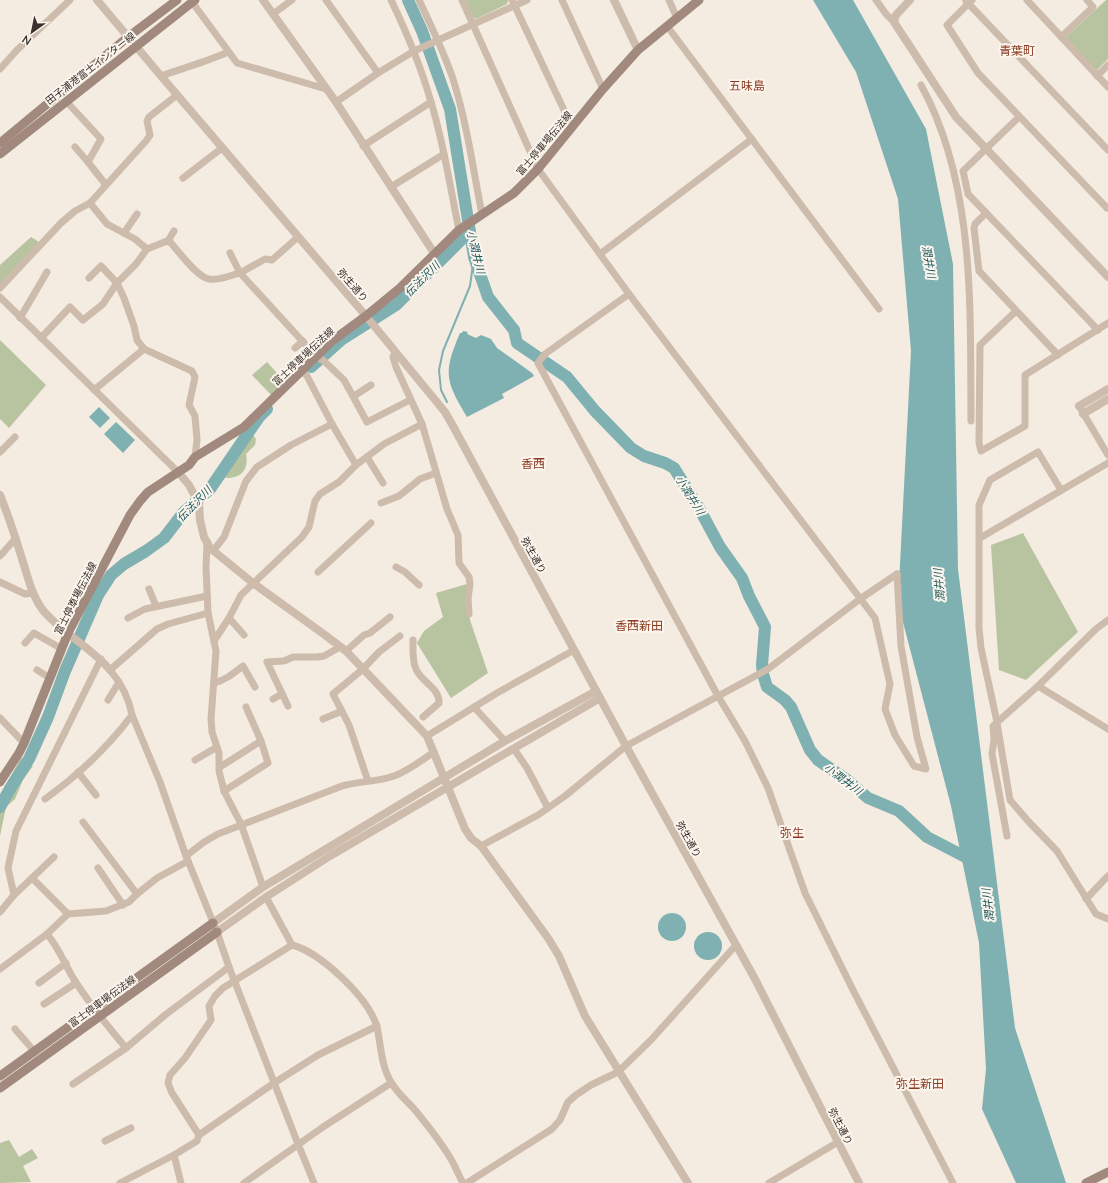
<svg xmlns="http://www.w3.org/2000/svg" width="1108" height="1183" viewBox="0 0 1108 1183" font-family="'Nunito Sans','Noto Sans JP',sans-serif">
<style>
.green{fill:#b8c4a0}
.water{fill:#7fb0b2}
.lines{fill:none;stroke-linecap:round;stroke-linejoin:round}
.stream{stroke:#7fb0b2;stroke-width:2}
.river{stroke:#7fb0b2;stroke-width:12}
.minor{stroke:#cdbbac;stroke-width:7}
.tertiary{stroke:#cdbbac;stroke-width:8}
.secondary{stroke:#a18a7d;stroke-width:9}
.labels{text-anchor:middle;stroke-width:4;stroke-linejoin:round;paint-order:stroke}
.street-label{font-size:10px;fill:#3b302b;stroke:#fbf5ee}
.water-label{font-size:11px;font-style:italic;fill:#1f5a5e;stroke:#fbf5ee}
.quarter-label{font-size:12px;fill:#8c3b22;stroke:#fbf5ee}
</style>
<rect width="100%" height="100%" fill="#f4ebe1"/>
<!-- green -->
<g class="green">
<path d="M464 0H508V1L507 4 476 19 472 17Z"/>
<path d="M1106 0H1108V59L1096 71 1065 38Z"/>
<path d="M31 237 39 242 0 284V265Z"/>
<path d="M0 340 46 385 9 428 0 419Z"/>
<path d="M267 362 286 383 272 396 252 375Z"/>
<path d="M250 431 256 439 255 445 246 454C249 470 241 478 226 478L222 469 235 443Z"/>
<path d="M1023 533 1078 632 1026 680 999 670 991 545Z"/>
<path d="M467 584 470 620 488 673 451 698 417 643 424 631 443 617 436 593Z"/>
<path d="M21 758 33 766 23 780 15 799 6 807 0 836V795Z"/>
<path d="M9 1140 19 1157 32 1149 38 1158 23 1166 31 1182 0 1183V1143Z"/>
</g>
<!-- water -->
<g class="water">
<path d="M813 0H853L926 129 953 264 958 569 1015 1028 1066 1183H1016L982 1109 986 1069 979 943 951 806 898 603 911 351 898 199 856 72Z"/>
<path d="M463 331 468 332 467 334 476 338 481 335 491 339 497 348 532 373 534 376 502 394 504 398 467 417C445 380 443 373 460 333H462Z"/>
<path d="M99 407 110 418 100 428 89 417Z"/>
<path d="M116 422 135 440 123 453 104 434Z"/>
<circle cx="672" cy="927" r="14"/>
<circle cx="708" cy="946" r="14"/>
</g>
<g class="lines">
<!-- stream -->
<path class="stream" d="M447 402 441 390 439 370 443 351 470 286 474 257"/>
<!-- river -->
<g class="river">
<path d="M408 0 422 31 450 109 474 257 488 297 514 330 517 343 567 377 595 411 631 448 644 456 665 463 674 468 699 508 720 547 742 578 749 596 765 627 762 665 763 674 767 687 785 700 791 707 810 750 818 760 847 780 868 798 899 811 927 837 975 862"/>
<path d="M311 367 341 340 396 305 470 231"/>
<path d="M0 807 11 787 29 759 48 717 65 671 98 595 111 575 124 564 146 551 164 538 184 512 210 489 259 417 267 409"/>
</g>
<!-- minor -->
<g class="minor">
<path d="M326 0 378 73"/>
<path d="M391 0C407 33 421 67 431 102 444 144 450 187 459 230"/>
<path d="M419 0C431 26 444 52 453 79 467 123 473 169 482 214"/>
<path d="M462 0 538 169 629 294 875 618 890 684 885 709 895 735 914 766 926 769 917 737 901 646 897 574"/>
<path d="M512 0 572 127"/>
<path d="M562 0 603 89"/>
<path d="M669 0 677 18"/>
<path d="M876 0 886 14 894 22"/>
<path d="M972 0 947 25 978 73 1107 208 1108 207"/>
<path d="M1027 0 1108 87"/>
<path d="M966 1 1108 150"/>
<path d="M192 2 237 63 326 89"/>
<path d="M273 14 292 0"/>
<path d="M667 26 879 309"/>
<path d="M1061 37 1093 7 1087 0"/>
<path d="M0 69 17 50 70 0"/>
<path d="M161 76C183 68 206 62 228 52"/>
<path d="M1097 76 1108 65"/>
<path d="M921 85C976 185 970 311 971 421"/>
<path d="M66 101 101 139 88 162 106 185"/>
<path d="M336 102 378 73 414 51 527 0"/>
<path d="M1019 117 963 171 968 194 1098 330"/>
<path d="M363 146 431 102"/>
<path d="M75 147 88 162"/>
<path d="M183 178 222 148"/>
<path d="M391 187 444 154"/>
<path d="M90 203 107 224 135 239 147 249 136 264 117 283 124 298 134 326 137 340 144 349 192 371 195 377 189 405 195 416 197 440 195 457"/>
<path d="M986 213 975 224 974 228 979 271 1058 355"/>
<path d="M124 233 137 214"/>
<path d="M168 241 174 231"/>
<path d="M147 249 167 241 171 243C179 252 197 277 209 279 219 281 231 275 240 273L316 356 324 361 344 380 367 422 410 400"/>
<path d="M230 253 240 273 265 259 272 260 298 237"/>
<path d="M600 254 752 139"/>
<path d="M0 288 61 223 75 211 90 203 146 141 150 135 147 121 149 117 177 95"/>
<path d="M629 294 545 354 538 363 718 696 745 741 768 788 805 893 854 992 953 1183"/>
<path d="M0 297 178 472"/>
<path d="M1016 311 980 345 979 443 981 451 1025 426V375L1108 323"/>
<path d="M20 318 47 272"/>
<path d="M41 338 70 307 83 320 103 304 117 283 101 266 89 278"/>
<path d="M295 348 303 341"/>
<path d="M395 353 393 357 396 367 422 424 447 509 458 535 459 563 469 577 470 584 468 598 469 614"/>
<path d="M302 371 307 376 332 424 356 465"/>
<path d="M94 390 144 349"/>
<path d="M354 396 371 385"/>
<path d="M1079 406 1108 455"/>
<path d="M0 452 15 437"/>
<path d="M367 457 383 483"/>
<path d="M381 503 399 496 420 479 436 473"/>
<path d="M980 538 1108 463"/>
<path d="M207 544 206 567 208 613 216 651 211 719 212 732 219 753V771L224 791 241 824 263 887"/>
<path d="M213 551 224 537 246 481 257 467 291 445 332 424"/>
<path d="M0 556 16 538"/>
<path d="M396 567 405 572 419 585"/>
<path d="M318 572 371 523"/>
<path d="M0 582 25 594 33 593"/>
<path d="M149 589 156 606"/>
<path d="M208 613 168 624 157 629 110 670C121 683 129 698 132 715L160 782 186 856 217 932 229 967 298 1144 314 1183"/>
<path d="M128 618 145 609 207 596"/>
<path d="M229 618 244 635"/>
<path d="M413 640C413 650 412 661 416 669 421 682 440 688 439 703L423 717"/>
<path d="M214 641 229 618 241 595 302 537 309 527 315 501 320 494 339 482 356 465 384 444 422 424"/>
<path d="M25 643 34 633 62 649"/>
<path d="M346 651 364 635 370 633 390 617"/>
<path d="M37 670 50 678"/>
<path d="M214 683C226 680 234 673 243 666L255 687"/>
<path d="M1038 686 1108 729"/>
<path d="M273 699 282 694"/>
<path d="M108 700 119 682"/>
<path d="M288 706 267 662 284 661 293 657H317L324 656 340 647"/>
<path d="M474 707 505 741"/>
<path d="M0 718 24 743"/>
<path d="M323 719 342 711"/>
<path d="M997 722 981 648 979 628V505L990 480 1038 452 1061 490"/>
<path d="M997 723 1010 800 1028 821 1057 851 1096 914 1108 919"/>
<path d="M427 736 497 693 574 650"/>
<path d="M514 749 527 768 548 808"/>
<path d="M195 760 217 747"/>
<path d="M220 767 261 741"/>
<path d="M78 772 96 795"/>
<path d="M368 781 349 725 333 694 363 669 379 652 400 636"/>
<path d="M224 791 268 763 261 741 246 707"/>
<path d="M45 799C77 776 108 747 132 715"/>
<path d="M83 822 137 894"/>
<path d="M1007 836 992 754 994 739 993 726 1038 686 1096 629 1108 620"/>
<path d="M481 846 538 815 565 796 626 746 768 669 860 599 897 574"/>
<path d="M186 856 204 842 218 834 342 786C359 781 377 782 394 776 408 771 422 760 434 752"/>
<path d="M98 868 123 905"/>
<path d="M32 878 54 857"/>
<path d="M14 895 8 868 16 831 101 659"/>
<path d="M266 897 292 945C320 952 369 998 377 1027 381 1045 381 1066 391 1082 397 1093 407 1101 415 1110 428 1126 442 1143 452 1161 456 1168 459 1176 463 1183"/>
<path d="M1086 899 1108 876"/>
<path d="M0 912 14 895 32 878 68 914"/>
<path d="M47 934C60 949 66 968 77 984 92 1007 109 1028 126 1048"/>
<path d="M0 969 47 934 68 914 106 911 129 902 137 894 157 878 188 861"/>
<path d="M39 983 66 963"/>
<path d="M44 1004 76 983"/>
<path d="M15 1029 34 1051"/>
<path d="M73 1084 126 1048 165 1015 229 967"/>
<path d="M199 1135 274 1083 318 1055 377 1026"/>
<path d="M105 1141 131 1128"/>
<path d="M174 1155 181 1183"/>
<path d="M120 1183 174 1155 197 1141 199 1135 172 1093 168 1083 170 1075 185 1058 211 1020 209 1006 215 996 223 988 292 945"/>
<path d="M244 1183 323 1127 391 1083"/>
<path d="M467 1183 552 1129 560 1120 568 1102 576 1095 591 1085 618 1072 651 1040 736 945"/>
<path d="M769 1183 838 1142"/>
</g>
<!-- tertiary -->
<g class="tertiary">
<path d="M97 0 161 76 366 316 445 412 453 426 626 746 755 979 859 1183"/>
<path d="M263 0 336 102 434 253"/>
<path d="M614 0 638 50"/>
<path d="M910 0 896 15 894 22 956 117 1108 277"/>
<path d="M1079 406 1108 389"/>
<path d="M1083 414 1108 399"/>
<path d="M178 472 189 485 199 504 200 520 204 537 210 548 253 583 325 635 346 651 427 736 465 829 471 838 481 846 548 938 559 956 585 1016 688 1183"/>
<path d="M0 495C9 517 16 539 23 562 28 578 32 595 42 609 60 632 91 647 110 670"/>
<path d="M213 923 263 887 505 741 596 691"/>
<path d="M217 932 266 897 330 856 600 698"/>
</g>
<!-- secondary -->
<g class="secondary">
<path d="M0 143 128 37 177 0"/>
<path d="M0 154 195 0"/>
<path d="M0 782 19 753 24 743 68 633 130 515 140 501 148 492 189 465 195 457 244 427 332 341 366 316 400 288 459 230 514 193 538 169 603 89 638 50 699 0"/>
<path d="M0 1076 213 923"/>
<path d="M0 1088 217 932"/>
<path d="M1086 1183 1108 1172"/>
</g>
</g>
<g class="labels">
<!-- street labels -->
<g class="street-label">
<text transform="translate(90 68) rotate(-38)" y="4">田子浦港富士インター線</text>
<text transform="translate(544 143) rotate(-50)" y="4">富士停車場伝法線</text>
<text transform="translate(353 285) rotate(49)" y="4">弥生通り</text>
<text transform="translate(303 356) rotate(-43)" y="4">富士停車場伝法線</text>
<text transform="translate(534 555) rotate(61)" y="4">弥生通り</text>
<text transform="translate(75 598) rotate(-63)" y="4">富士停車場伝法線</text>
<text transform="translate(689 839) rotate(61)" y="4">弥生通り</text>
<text transform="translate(102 1001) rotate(-36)" y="4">富士停車場伝法線</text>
<text transform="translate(841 1126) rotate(63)" y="4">弥生通り</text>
</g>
<!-- water labels -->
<g class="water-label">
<text transform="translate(476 252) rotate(76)" y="4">小潤井川</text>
<text transform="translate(929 262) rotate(80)" y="4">潤井川</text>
<text transform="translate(422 279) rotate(-45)" y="4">伝法沢川</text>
<text transform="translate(690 495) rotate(58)" y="4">小潤井川</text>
<text transform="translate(194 504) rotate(-46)" y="4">伝法沢川</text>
<text transform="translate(939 585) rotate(-95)" y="4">潤井川</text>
<text transform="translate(843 779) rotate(37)" y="4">小潤井川</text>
<text transform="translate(988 905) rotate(-97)" y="4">潤井川</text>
</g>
<!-- quarter labels -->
<g class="quarter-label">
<text x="1017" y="55">青葉町</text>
<text x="747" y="90">五味島</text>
<text x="533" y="468">香西</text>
<text x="639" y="630">香西新田</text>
<text x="792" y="837">弥生</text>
<text x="920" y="1088">弥生新田</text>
</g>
</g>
<!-- north arrow -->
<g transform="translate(32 32) rotate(213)" stroke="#fbf5ee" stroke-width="3" paint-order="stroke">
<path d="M0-3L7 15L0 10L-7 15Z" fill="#3b302b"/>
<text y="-6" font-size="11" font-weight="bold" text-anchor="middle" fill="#3b302b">N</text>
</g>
</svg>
